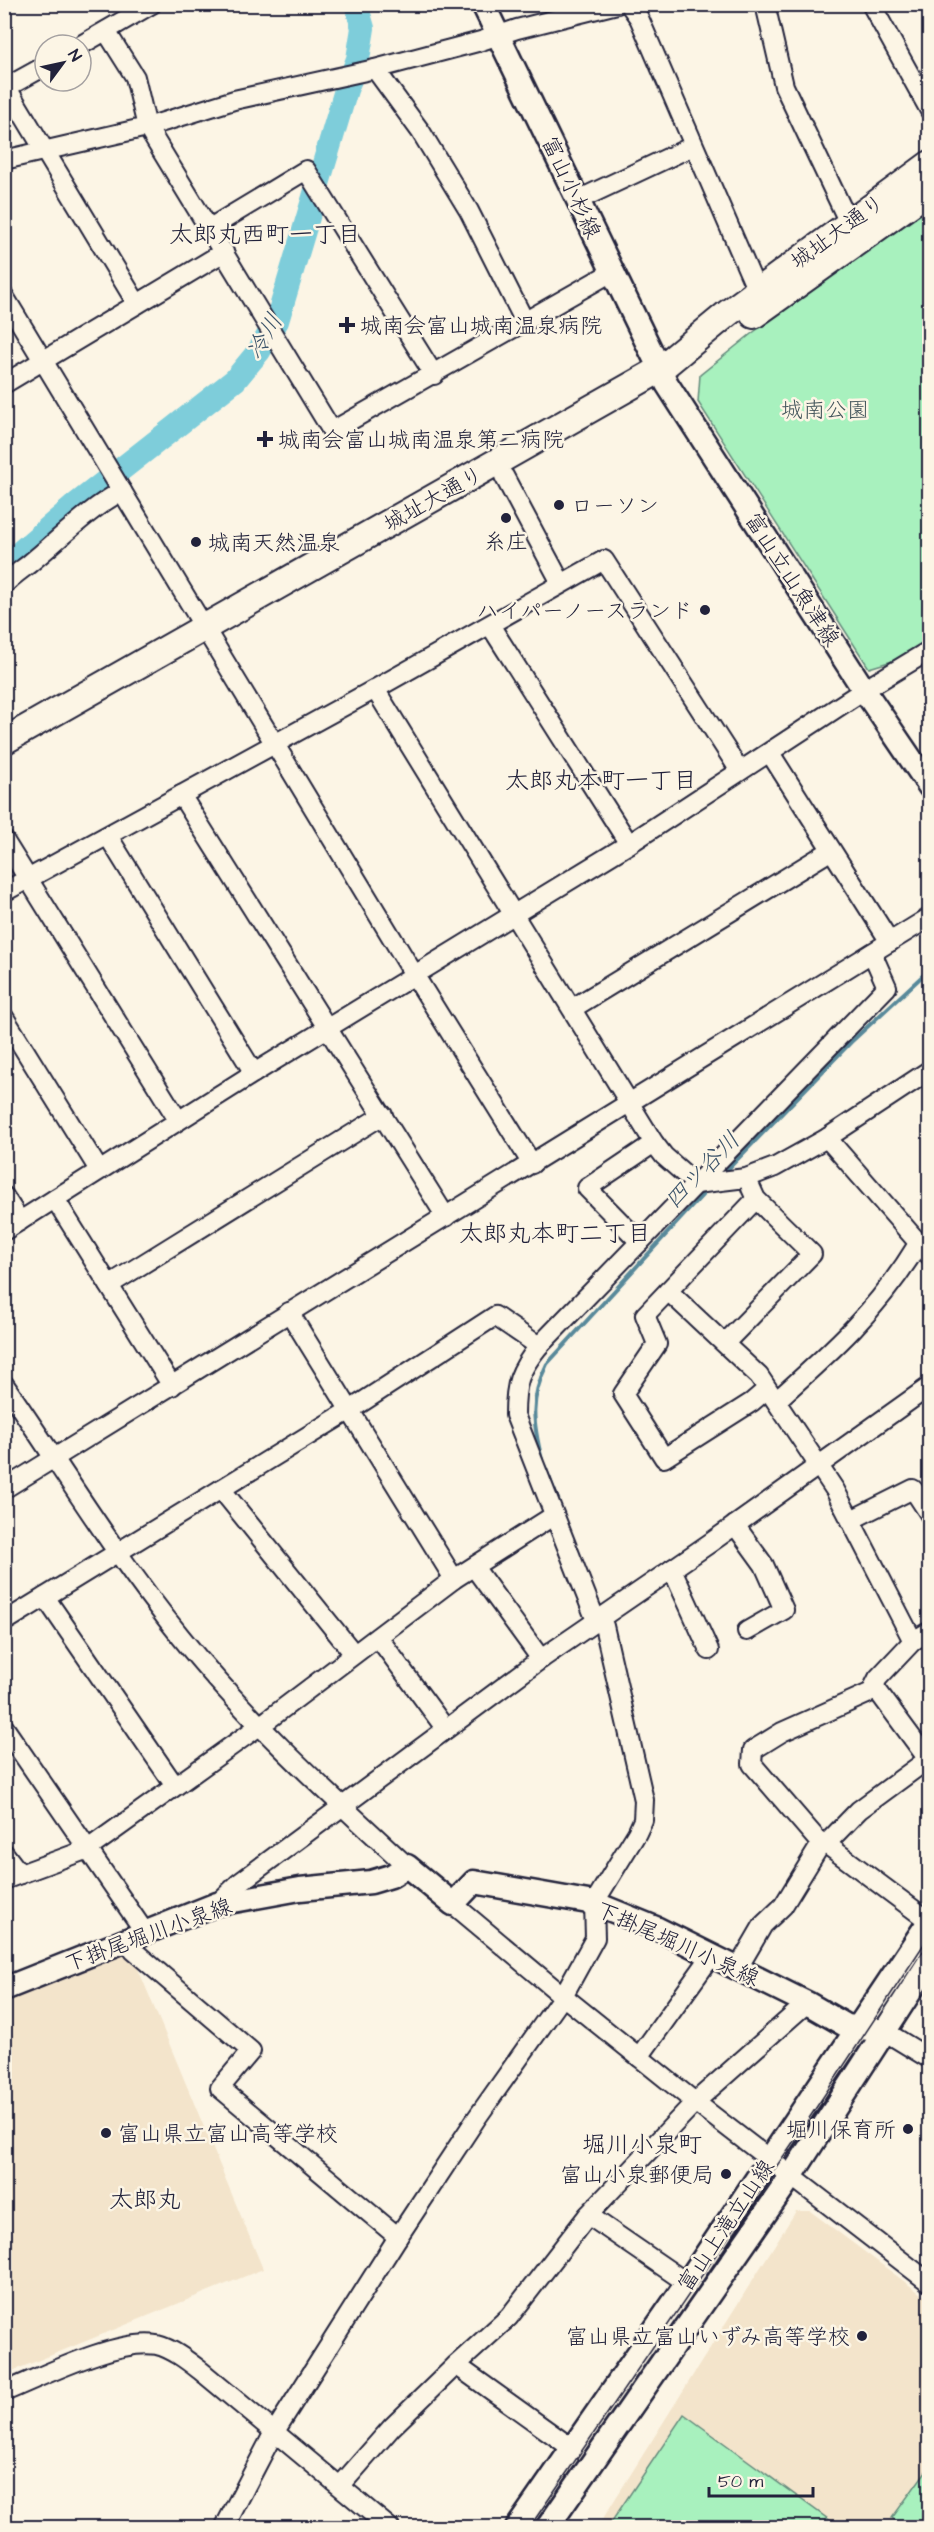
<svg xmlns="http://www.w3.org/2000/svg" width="934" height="2532" viewBox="0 0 934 2532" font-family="'Architects Daughter','Klee One',sans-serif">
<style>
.built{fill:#f3e4cb}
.green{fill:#a8f1be;stroke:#658a7c;stroke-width:1.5}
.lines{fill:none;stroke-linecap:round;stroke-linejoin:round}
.stream{stroke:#59899a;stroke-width:4}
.river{stroke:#7ecdda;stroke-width:24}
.minor-casing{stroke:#22223b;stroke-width:22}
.major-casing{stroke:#22223b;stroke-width:27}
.highway-casing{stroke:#22223b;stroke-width:30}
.minor{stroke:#fcf5e5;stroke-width:18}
.major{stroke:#fcf5e5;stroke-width:22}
.highway{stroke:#fcf5e5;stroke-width:26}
.tram{stroke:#22223b;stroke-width:1.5}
.poi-dot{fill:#22223b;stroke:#fcf5e5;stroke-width:2}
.labels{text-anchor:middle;stroke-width:5;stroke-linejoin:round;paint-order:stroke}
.street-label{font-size:22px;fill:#22223b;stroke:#fcf5e5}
.poi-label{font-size:22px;fill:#22223b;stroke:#fcf5e5;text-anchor:start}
.park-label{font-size:22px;fill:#44565c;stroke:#fcf5e5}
.neighbourhood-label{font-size:24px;fill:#22223b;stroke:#fcf5e5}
.water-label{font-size:24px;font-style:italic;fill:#3e556b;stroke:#fcf5e5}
</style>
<rect width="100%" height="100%" fill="#fcf5e5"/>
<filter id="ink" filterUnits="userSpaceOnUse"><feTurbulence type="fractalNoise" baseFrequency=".0167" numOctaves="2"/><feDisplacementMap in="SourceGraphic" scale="12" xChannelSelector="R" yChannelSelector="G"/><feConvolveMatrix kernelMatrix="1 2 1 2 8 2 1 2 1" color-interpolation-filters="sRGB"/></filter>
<g filter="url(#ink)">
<!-- built -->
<g class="built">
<path d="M129 1947 263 2269 5 2374V1997Z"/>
<path d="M796 2211H810L929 2300V2527L597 2528Z"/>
</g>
<!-- green -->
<g class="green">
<path d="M929 202V650L869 668 698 402 700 375 751 334Z"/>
<path d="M684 2414 839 2527H608Z"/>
<path d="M929 2467V2527H904L892 2518Z"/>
</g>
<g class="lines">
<!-- stream -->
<g class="stream">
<path d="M724 1173 851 1042 930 969"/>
<path d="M542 1460C533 1423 529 1400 547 1364L708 1189"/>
<path d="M545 1467 559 1502"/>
</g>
<!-- river -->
<path class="river" d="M4 566 73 507 235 380 259 351 277 321 346 90 358 59 363 28 356 4"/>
<defs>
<g id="minor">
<path d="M629 4 639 18 757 291"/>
<path d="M765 4 784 86 849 223"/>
<path d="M871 4 930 111"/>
<path d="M106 31 135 77 147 127 332 431 612 272"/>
<path d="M81 45 152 4"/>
<path d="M375 69 421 132 469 211 524 320"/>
<path d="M4 83 137 304"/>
<path d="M7 87 45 66"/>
<path d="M4 160 147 127 234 100 375 69 481 41 517 29 617 4"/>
<path d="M578 200 693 146"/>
<path d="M210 228 306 170 434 375"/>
<path d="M4 296 415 976 532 1164"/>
<path d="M4 384 224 252"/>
<path d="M504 476 561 583"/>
<path d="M4 585C12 576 20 571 29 564 60 539 87 510 122 491"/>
<path d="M490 625 629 844"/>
<path d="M375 689 654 1143 664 1156 696 1184 746 1178 775 1167 827 1138 930 1070"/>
<path d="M770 753 890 942"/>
<path d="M181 795 446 1217"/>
<path d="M108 836 254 1073"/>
<path d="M4 840 178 1120"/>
<path d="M4 892 375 689 604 560 740 771"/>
<path d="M573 1008 830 851"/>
<path d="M4 1017 99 1170"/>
<path d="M827 1138 930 1256"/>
<path d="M4 1196 20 1221"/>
<path d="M55 1199 172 1386"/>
<path d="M756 1199 645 1315 657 1344 623 1394 664 1458 752 1402 767 1389"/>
<path d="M4 1231 254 1073 629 844 864 690 930 650"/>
<path d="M640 1242 587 1188 654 1143"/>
<path d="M109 1285 383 1115"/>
<path d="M668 1291 759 1376 835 1490 913 1641"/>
<path d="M289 1312 454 1579"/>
<path d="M725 1343 812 1254 756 1199 751 1188"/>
<path d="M4 1384C62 1468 116 1557 181 1637 248 1721 328 1793 407 1866"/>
<path d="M776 1401C832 1351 879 1309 918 1244"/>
<path d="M4 1489 930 917"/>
<path d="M221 1489 354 1654"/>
<path d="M851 1520 913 1489 930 1515"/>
<path d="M735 1525 764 1565 784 1610 747 1631"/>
<path d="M474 1567 541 1659"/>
<path d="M672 1569 709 1650"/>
<path d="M45 1597 175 1786"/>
<path d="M4 1622 350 1410 495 1316 539 1346"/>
<path d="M930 1631 913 1641 878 1678 874 1686 930 1762"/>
<path d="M378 1637 445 1728"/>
<path d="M876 1690 782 1732 753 1750 752 1764 821 1844H826L929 1921"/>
<path d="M4 1727 144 1931"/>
<path d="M826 1844 859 1810 927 1760"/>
<path d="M4 1853 20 1874"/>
<path d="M4 1880 88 1849 269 1719 454 1579 553 1516"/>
<path d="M217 1904 239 1883 541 1659 710 1543 930 1386"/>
<path d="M453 1904 563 1996 695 2102 930 2283"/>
<path d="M126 1939 134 1951 251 2051 220 2088 398 2237"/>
<path d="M738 1968 763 1925 783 1906 821 1844"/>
<path d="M884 2031 930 2059"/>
<path d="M639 2057 712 1955"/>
<path d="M588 2215 687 2283"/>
<path d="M456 2365 573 2449"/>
<path d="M4 2392C43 2376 118 2338 157 2345 173 2349 188 2361 201 2371L390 2528"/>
<path d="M341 2485 392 2427 456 2365 509 2317 588 2215 695 2102 807 2003"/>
<path d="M224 2528 272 2436 398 2237 476 2119 563 1996 595 1938 594 1903 637 1833 643 1820 644 1800 604 1626 593 1613 515 1415C515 1383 519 1371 539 1346L887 987 872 953"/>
</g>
<g id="major">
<path d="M483 4 667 384 864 690 930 787"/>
<path d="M4 1989 217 1904 300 1889 371 1882 391 1876 407 1866 453 1904 474 1882 594 1903 658 1929 807 2003 847 2026 884 2031"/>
<path d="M517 2528 687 2283 930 1920"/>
<path d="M547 2528 792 2175 930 1961"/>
</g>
<g id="highway">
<path d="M754 315 930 190"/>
<path d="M4 741 659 370 728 313 930 164"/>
</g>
</defs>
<!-- minor casing -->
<use href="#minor" class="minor-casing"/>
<!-- major casing -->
<use href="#major" class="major-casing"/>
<!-- highway casing -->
<use href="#highway" class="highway-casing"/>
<!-- minor -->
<use href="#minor" class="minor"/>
<!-- major -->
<use href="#major" class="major"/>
<!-- highway -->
<use href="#highway" class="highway"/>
<!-- tram -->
<path class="tram" d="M529 2528 800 2132 930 1935"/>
</g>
</g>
<!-- markers -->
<g class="poi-dot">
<path d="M344 316h6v6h6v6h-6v6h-6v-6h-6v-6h6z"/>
<path d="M262 430h6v6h6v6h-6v6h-6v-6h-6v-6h6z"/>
<circle cx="559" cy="505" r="6"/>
<circle cx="506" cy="518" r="6"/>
<circle cx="196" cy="542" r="6"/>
<circle cx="705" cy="610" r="6"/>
<circle cx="908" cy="2129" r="6"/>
<circle cx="106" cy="2133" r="6"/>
<circle cx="726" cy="2174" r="6"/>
<circle cx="862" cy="2336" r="6"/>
</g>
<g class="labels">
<!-- street labels -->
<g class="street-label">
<text transform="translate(572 187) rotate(65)" y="8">富山小杉線</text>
<text transform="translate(837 231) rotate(-36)" y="8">城址大通り</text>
<text transform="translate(433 498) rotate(-29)" y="8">城址大通り</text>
<text transform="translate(793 579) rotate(57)" y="8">富山立山魚津線</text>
<text transform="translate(148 1934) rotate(-20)" y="8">下掛尾堀川小泉線</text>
<text transform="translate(678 1943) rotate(24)" y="8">下掛尾堀川小泉線</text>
<text transform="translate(725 2225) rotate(-56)" y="8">富山上滝立山線</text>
</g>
<!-- poi labels -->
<g class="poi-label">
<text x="360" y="333">城南会富山城南温泉病院</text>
<text x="278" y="447">城南会富山城南温泉第二病院</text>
<text x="571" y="513">ローソン</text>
<text x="506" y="549" text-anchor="middle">糸庄</text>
<text x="208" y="550">城南天然温泉</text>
<text x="693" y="618" text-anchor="end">ハイパーノースランド</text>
<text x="896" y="2137" text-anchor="end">堀川保育所</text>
<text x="118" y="2141">富山県立富山高等学校</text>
<text x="714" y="2182" text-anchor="end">富山小泉郵便局</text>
<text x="850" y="2344" text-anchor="end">富山県立富山いずみ高等学校</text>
</g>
<!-- park labels -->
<g class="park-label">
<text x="825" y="417">城南公園</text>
</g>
<!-- neighbourhood labels -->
<g class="neighbourhood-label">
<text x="265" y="242">太郎丸西町一丁目</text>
<text x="601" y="788">太郎丸本町一丁目</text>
<text x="555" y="1241">太郎丸本町二丁目</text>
<text x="642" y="2152">堀川小泉町</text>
<text x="145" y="2207">太郎丸</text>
</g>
<!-- water labels -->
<g class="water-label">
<text transform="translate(264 336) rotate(-59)" y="8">冷川</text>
<text transform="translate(702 1170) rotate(-46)" y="8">四ツ谷川</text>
</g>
</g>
<!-- margin -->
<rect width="934" height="2532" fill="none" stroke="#fcf5e5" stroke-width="24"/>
<rect x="12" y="12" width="910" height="2508" fill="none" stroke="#22223b" stroke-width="2" filter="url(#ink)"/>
<!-- north arrow -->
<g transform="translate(63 63) rotate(57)"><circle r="28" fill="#fcf5e5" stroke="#a5a1a1" stroke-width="1.5"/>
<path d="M0-4.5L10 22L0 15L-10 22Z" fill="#22223b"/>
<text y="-9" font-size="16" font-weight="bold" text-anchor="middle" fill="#22223b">N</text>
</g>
<!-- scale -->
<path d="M709 2487v9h104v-9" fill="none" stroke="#22223b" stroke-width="3"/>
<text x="718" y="2487" font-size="18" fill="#22223b" stroke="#fcf5e5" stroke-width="4.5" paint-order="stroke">50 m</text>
</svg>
